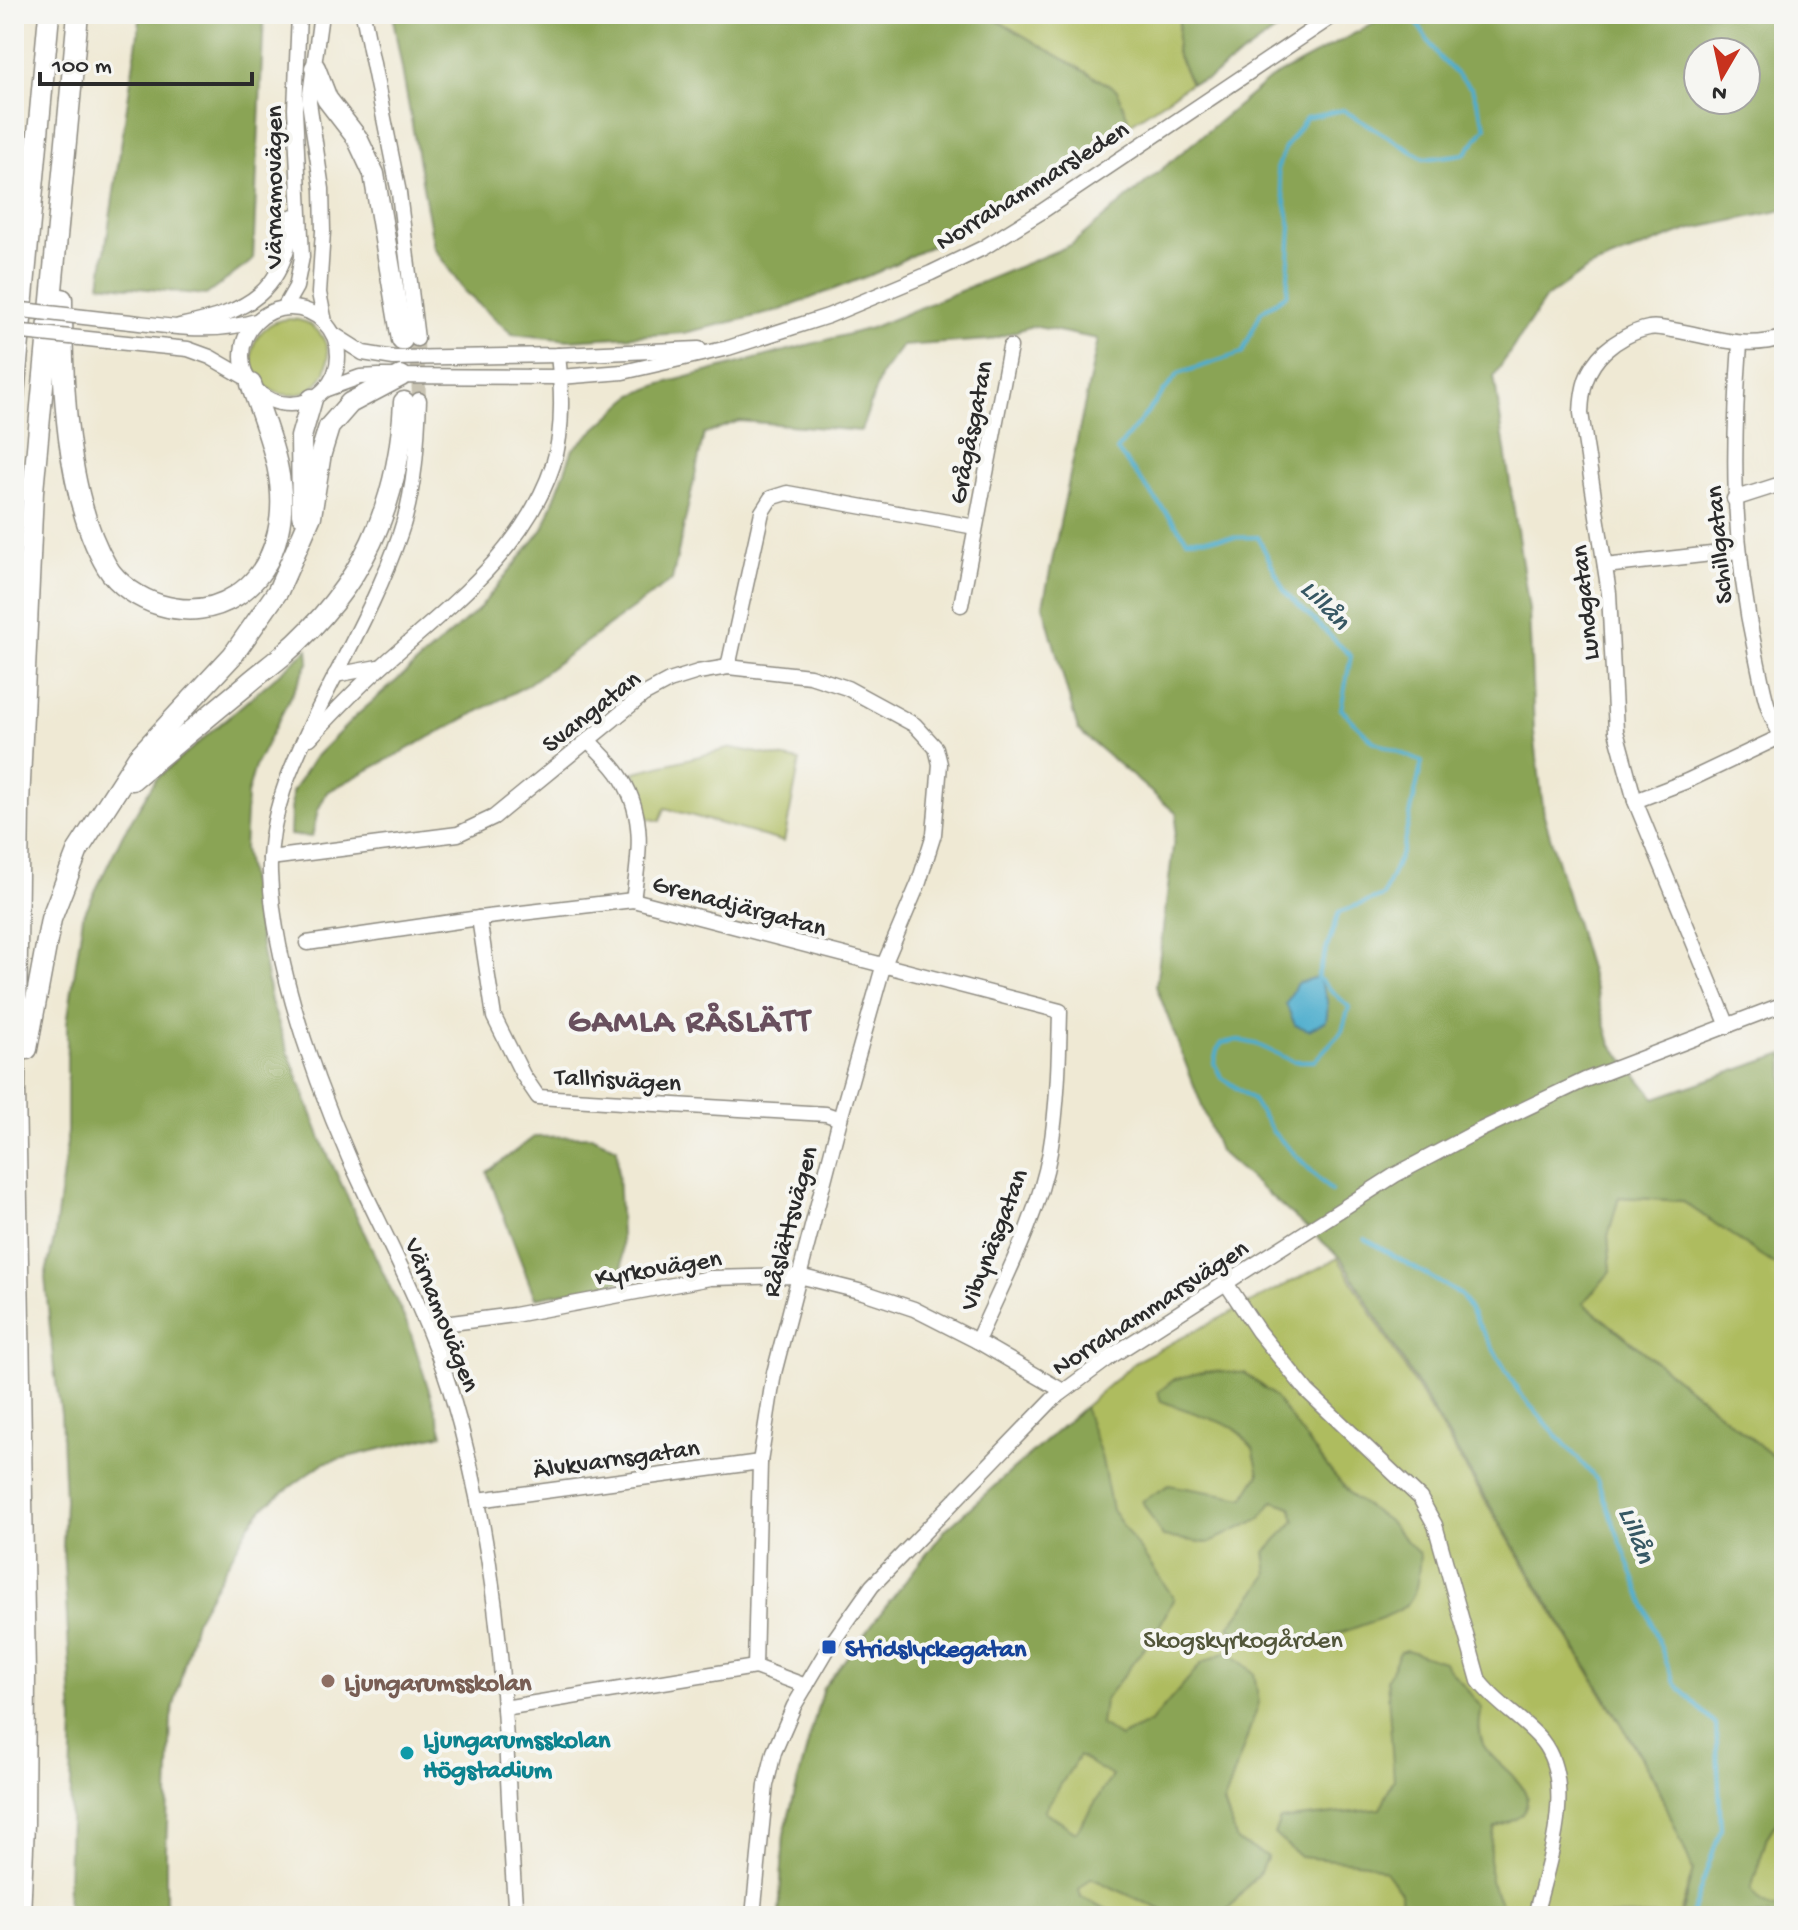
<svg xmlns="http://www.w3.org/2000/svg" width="1798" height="1930" viewBox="0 0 1798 1930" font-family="'Gochi Hand',sans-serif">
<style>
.green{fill:#aebc5e;stroke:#6c7444;stroke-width:2}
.forest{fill:#8aa455;stroke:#5a6840;stroke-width:2;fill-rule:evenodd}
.water{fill:#4eadcd;stroke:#3c6c7c;stroke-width:2}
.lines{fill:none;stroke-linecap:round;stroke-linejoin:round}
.stream{stroke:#4eadcd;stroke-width:4}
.minor-tunnel{stroke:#c8c3b2;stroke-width:14;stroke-dasharray:14 7;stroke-linecap:butt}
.minor-casing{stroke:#8d8a80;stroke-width:17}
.highway-casing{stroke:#8d8a80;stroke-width:23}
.minor{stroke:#fff;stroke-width:14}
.highway{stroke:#fff;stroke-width:20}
.minor-bridge-casing{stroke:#8d8a80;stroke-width:17;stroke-linecap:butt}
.minor-bridge{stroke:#fff;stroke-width:14}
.transit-dot{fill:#1a4fb4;stroke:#f6f6f2;stroke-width:3}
.education-dot{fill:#8d6e63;stroke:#f6f6f2;stroke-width:3}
.culture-dot{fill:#0f9aa8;stroke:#f6f6f2;stroke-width:3}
.labels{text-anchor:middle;stroke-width:8;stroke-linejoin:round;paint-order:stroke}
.street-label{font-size:26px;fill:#2b2b2b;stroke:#f6f6f2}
.park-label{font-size:26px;fill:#52563a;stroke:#f6f6f2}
.transit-label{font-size:26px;font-weight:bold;fill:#164399;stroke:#f6f6f2;text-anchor:start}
.education-label{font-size:26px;font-weight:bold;fill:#785e54;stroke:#f6f6f2;text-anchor:start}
.culture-label{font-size:26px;font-weight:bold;fill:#0d838f;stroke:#f6f6f2;text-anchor:start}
.water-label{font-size:28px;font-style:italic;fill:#375864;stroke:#f6f6f2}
.district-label{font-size:34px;font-weight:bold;letter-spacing:2px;fill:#69505e;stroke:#f6f6f2}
</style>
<rect width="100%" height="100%" fill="#f6f6f2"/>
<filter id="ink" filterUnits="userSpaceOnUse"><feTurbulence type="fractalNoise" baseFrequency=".0125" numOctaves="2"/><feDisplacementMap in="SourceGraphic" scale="16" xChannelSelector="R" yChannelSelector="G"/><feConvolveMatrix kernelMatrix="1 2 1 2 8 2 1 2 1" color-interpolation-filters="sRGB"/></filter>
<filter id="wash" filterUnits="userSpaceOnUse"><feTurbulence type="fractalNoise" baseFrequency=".006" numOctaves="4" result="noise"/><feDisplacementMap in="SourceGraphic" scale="32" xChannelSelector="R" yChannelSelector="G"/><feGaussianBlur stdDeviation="1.8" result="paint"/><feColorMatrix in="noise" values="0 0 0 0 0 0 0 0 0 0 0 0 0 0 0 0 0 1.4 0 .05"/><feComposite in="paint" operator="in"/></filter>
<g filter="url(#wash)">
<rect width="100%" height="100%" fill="#efe9d4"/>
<!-- green -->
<g class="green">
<path d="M986 14H1180L1176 52 1191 83 1130 124 1116 90Z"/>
<circle cx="290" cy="357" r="38"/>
<path d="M732 748 800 761 784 842 665 808 660 821 647 818 635 772Z"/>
<path d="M1619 1197 1682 1201 1784 1270V1465L1583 1303 1611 1271 1608 1236Z"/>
<path d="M1338 1258 1652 1776 1695 1864 1679 1916H779L784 1834 823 1688 946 1529 1136 1361Z"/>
<path d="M1784 1798V1907C1766 1910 1761 1903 1751 1889L1767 1837 1780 1816Z"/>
</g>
<!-- forest -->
<g class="forest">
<path d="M141 14H264L253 260 206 295 100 284Z"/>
<path d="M395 14H986L1117 90 1130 124 1119 138 970 227 878 272 778 311 684 333 569 340 512 334 465 292 434 248 394 24Z"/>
<path d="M1180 14H1299L1208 79 1191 83 1176 52Z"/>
<path d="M1391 14H1784V210L1688 230 1589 268 1546 298 1494 376 1529 610 1534 732 1544 815 1611 1044 1655 1098 1784 1054V1271L1682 1201 1619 1197 1608 1236 1611 1271 1583 1303 1784 1465V1798L1780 1816 1767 1837 1751 1889C1761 1903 1766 1910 1784 1907V1916H1681L1693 1870 1656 1781 1341 1258 1219 1151 1156 986 1177 814 1078 730 1043 605 1098 339 1032 326 989 340 902 346 881 374 861 431 739 421 704 434 672 580 524 687 327 792 318 810 312 837 290 835 292 792 314 758 357 715 478 610 543 529 573 449 633 395 661 384 871 328 1071 245 1271 78ZM1698 52H1746V100H1698Z"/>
<path d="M308 649 309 661 255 766 247 795 244 849 271 1001 288 1052 325 1149 409 1328 443 1434 323 1463 266 1505 250 1524 195 1621 171 1718 166 1850V1916H67L73 1721 63 1547 65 1500 61 1413 54 1369 45 1277 54 1239 67 1143V1023L83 916 123 834 156 779Z"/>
<path d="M591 1136 617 1148 623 1281 535 1298 487 1172 534 1137Z"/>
<path d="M1207 1371 1245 1373 1273 1395 1328 1468 1354 1498 1387 1520 1420 1555C1418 1573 1419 1593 1405 1606 1396 1614 1381 1618 1371 1622 1356 1627 1340 1634 1324 1637 1301 1642 1245 1645 1229 1627L1268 1575 1265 1552 1295 1521 1291 1507 1273 1501 1260 1519 1208 1543 1163 1537 1142 1501 1169 1485 1244 1498 1259 1474 1253 1448 1234 1427 1161 1401 1158 1392 1175 1379Z"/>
<path d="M1084 1407 1101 1455 1112 1510 1174 1598 1157 1631 1104 1701 1101 1725 1120 1737 1151 1722 1202 1663 1228 1651 1254 1673 1259 1703 1224 1803 1237 1841 1267 1856 1260 1872 1222 1916H1187L1164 1911 1091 1878 1079 1889 1081 1897 1121 1916H779L784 1834 823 1688 946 1529ZM1079 1756 1112 1776 1076 1832 1044 1811Z"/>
<path d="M1407 1650 1444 1662 1482 1708C1479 1722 1478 1731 1483 1744 1492 1765 1543 1787 1522 1814 1517 1821 1503 1824 1495 1828L1490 1850V1881L1504 1911 1502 1916H1402L1401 1892 1385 1871 1367 1863 1300 1857 1274 1834 1280 1820 1380 1809 1394 1779 1387 1679 1400 1652Z"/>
</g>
<!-- water -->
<path class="water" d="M1317 977C1326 993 1330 1002 1326 1021L1309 1030 1295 1025 1286 1004 1297 983Z"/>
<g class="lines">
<!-- stream -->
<g class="stream">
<path d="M1331 1191 1273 1132 1252 1099 1221 1077 1214 1063 1217 1050 1222 1043 1238 1040 1256 1044 1293 1061H1314L1342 1031 1349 1007 1317 977 1339 912 1383 896 1402 851 1422 762 1373 741 1341 709 1351 656 1285 592 1258 537 1187 539 1117 450 1178 374 1242 353 1261 312 1287 294 1291 226 1277 169 1285 148 1306 118 1343 110 1425 159 1465 154 1486 127 1472 89 1438 56 1411 14"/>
<path d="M1365 1239 1461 1295 1520 1394 1597 1480 1674 1682 1716 1725 1721 1829 1691 1916"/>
</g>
</g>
</g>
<g filter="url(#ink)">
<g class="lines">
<!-- minor-tunnel -->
<path class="minor-tunnel" d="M417 339 419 400"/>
<defs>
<g id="minor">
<path d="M321 14 309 102 322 189 323 231 319 293 325 322"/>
<path d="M363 14 399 193 417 339"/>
<circle cx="290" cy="356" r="48"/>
<path d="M284 308 296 287 302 257 295 109 299 14"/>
<path d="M110 320C159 324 209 336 256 321"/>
<path d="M179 326C249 312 286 292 293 216"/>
<path d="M333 334 363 353 394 358 558 355 699 349"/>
<path d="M107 341 188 349 210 357 248 379"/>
<path d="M1740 344C1732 453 1732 547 1756 655 1762 682 1766 714 1782 736"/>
<path d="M324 390 360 377 379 376 560 377 623 372 728 348 828 316 931 273 983 248 1041 212 1336 14"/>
<path d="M419 400C417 445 415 491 400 534 379 596 345 655 316 714 292 764 268 816 270 873 274 974 324 1108 368 1199 398 1261 429 1322 450 1389 481 1493 498 1601 504 1709 509 1778 510 1847 516 1916"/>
<path d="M1734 499 1784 483"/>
<path d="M1605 566 1738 551"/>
<path d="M961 605 1010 347"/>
<path d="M728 667 762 512 771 498 787 493 975 527"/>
<path d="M335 675 378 667"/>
<path d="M310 738C334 712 358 687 384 664 449 606 524 552 553 465 564 431 562 390 558 355"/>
<path d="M589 741C600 753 614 765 622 779 646 818 639 858 633 900"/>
<path d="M1635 801 1687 781 1784 735"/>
<path d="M270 858 458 834 494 817 643 695 669 681 698 672 728 667 810 676 847 688 915 725 936 748 940 764 934 834 919 882 883 967 840 1119 774 1373 760 1462 755 1667 806 1686"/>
<path d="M479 918 494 1017 523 1075 538 1097 826 1114 840 1119"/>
<path d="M307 943 479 918 633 900 1060 1011C1059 1058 1058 1105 1050 1152 1038 1218 1004 1280 977 1341"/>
<path d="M1728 1026 1635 801 1616 731 1609 593 1581 413C1582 388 1586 369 1605 351 1616 341 1633 331 1649 328 1656 326 1666 329 1673 330 1711 336 1746 351 1784 337"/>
<path d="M1226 1283 1258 1331 1307 1391 1420 1498 1435 1525 1479 1681C1497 1705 1524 1719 1542 1741 1577 1786 1547 1866 1535 1916"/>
<path d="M428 1326 514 1315 710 1278 799 1276 863 1292 914 1309 977 1341 1063 1391"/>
<path d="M478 1500 760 1462"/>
<path d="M504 1708 755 1667"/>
<path d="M753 1916 766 1785 774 1752 794 1706 829 1647 872 1586 1052 1400 1113 1355 1395 1175 1478 1131 1585 1080 1784 1004"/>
</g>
<g id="highway">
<path d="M315 68 327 99 357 138 374 174 402 340"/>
<path d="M62 299C62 378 65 497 107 567 118 585 140 599 160 605 217 622 266 588 278 532 290 481 267 431 251 384"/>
<path d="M14 395 49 14"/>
<path d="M302 515 301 437 312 399"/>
<path d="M132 780C169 749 206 718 244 687 256 676 269 667 282 656 362 587 399 507 404 402"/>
<path d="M27 1049 51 919 78 850 138 757 233 655 278 591 311 516 321 453 329 427 350 403 401 376"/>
<path d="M20 1916 24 1824 25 1674 15 1089 19 804 33 491 78 14"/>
</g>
</defs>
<!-- minor casing -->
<use href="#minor" class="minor-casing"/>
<!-- highway casing -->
<use href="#highway" class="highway-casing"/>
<!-- minor -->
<use href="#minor" class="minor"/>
<!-- highway -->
<use href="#highway" class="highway"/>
<defs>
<g id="minor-bridge">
<path d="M14 309 110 320"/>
<path d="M14 331 107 341"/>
</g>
</defs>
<!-- minor-bridge casing -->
<use href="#minor-bridge" class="minor-bridge-casing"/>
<!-- minor-bridge -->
<use href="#minor-bridge" class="minor-bridge"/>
</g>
</g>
<!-- markers -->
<rect class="transit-dot" x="821" y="1639" width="16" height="16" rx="4"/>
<circle class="education-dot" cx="328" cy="1681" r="8"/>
<circle class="culture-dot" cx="407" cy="1753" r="8"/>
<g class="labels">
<!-- street labels -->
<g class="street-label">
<text transform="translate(1031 184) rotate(-32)" y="9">Norrahammarsleden</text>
<text transform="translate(272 187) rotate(-90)" y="9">Värnamovägen</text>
<text transform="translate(969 432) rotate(-79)" y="9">Grågåsgatan</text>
<text transform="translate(1717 545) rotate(-95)" y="9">Schillgatan</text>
<text transform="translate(1583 603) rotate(-96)" y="9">Lundgatan</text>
<text transform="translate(590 710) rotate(-38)" y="9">Svangatan</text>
<text transform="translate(740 904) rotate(15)" y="9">Grenadjärgatan</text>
<text transform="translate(618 1078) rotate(3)" y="9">Tallrisvägen</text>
<text transform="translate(788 1221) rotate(-75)" y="9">Råslättsvägen</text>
<text transform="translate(992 1239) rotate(-69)" y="9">Vibynäsgatan</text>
<text transform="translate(658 1266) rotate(-9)" y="9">Kyrkovägen</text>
<text transform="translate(1149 1306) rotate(-33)" y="9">Norrahammarsvägen</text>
<text transform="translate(444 1314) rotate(68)" y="9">Värnamovägen</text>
<text transform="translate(616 1457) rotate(-8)" y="9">Älvkvarnsgatan</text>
</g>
<!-- park labels -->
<g class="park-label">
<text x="1243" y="1647">Skogskyrkogården</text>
</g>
<!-- transit labels -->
<g class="transit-label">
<text x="845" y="1656">Stridslyckegatan</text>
</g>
<!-- education labels -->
<g class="education-label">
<text x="344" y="1690">Ljungarumsskolan</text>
</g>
<!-- culture labels -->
<g class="culture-label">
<text x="423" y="1747">Ljungarumsskolan<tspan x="423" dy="30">Högstadium</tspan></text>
</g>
<!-- water labels -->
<g class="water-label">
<text transform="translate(1327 603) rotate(46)" y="10">Lillån</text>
<text transform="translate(1639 1534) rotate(69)" y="10">Lillån</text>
</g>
<!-- district labels -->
<g class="district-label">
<text x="690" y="1030">GAMLA RÅSLÄTT</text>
</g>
</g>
<!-- margin -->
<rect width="1798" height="1930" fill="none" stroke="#f6f6f2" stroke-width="48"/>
<!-- north arrow -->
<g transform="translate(1722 76) rotate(189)"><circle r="38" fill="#f6f6f2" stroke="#a5a5a2" stroke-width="2"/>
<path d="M0-6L14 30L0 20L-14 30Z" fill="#c8321e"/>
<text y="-12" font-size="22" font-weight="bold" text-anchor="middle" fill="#2b2b2b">N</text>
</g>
<!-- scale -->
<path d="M40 72v12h212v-12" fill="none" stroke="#2b2b2b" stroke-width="4"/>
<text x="52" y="72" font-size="24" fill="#2b2b2b" stroke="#f6f6f2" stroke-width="6" paint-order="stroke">100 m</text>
</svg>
